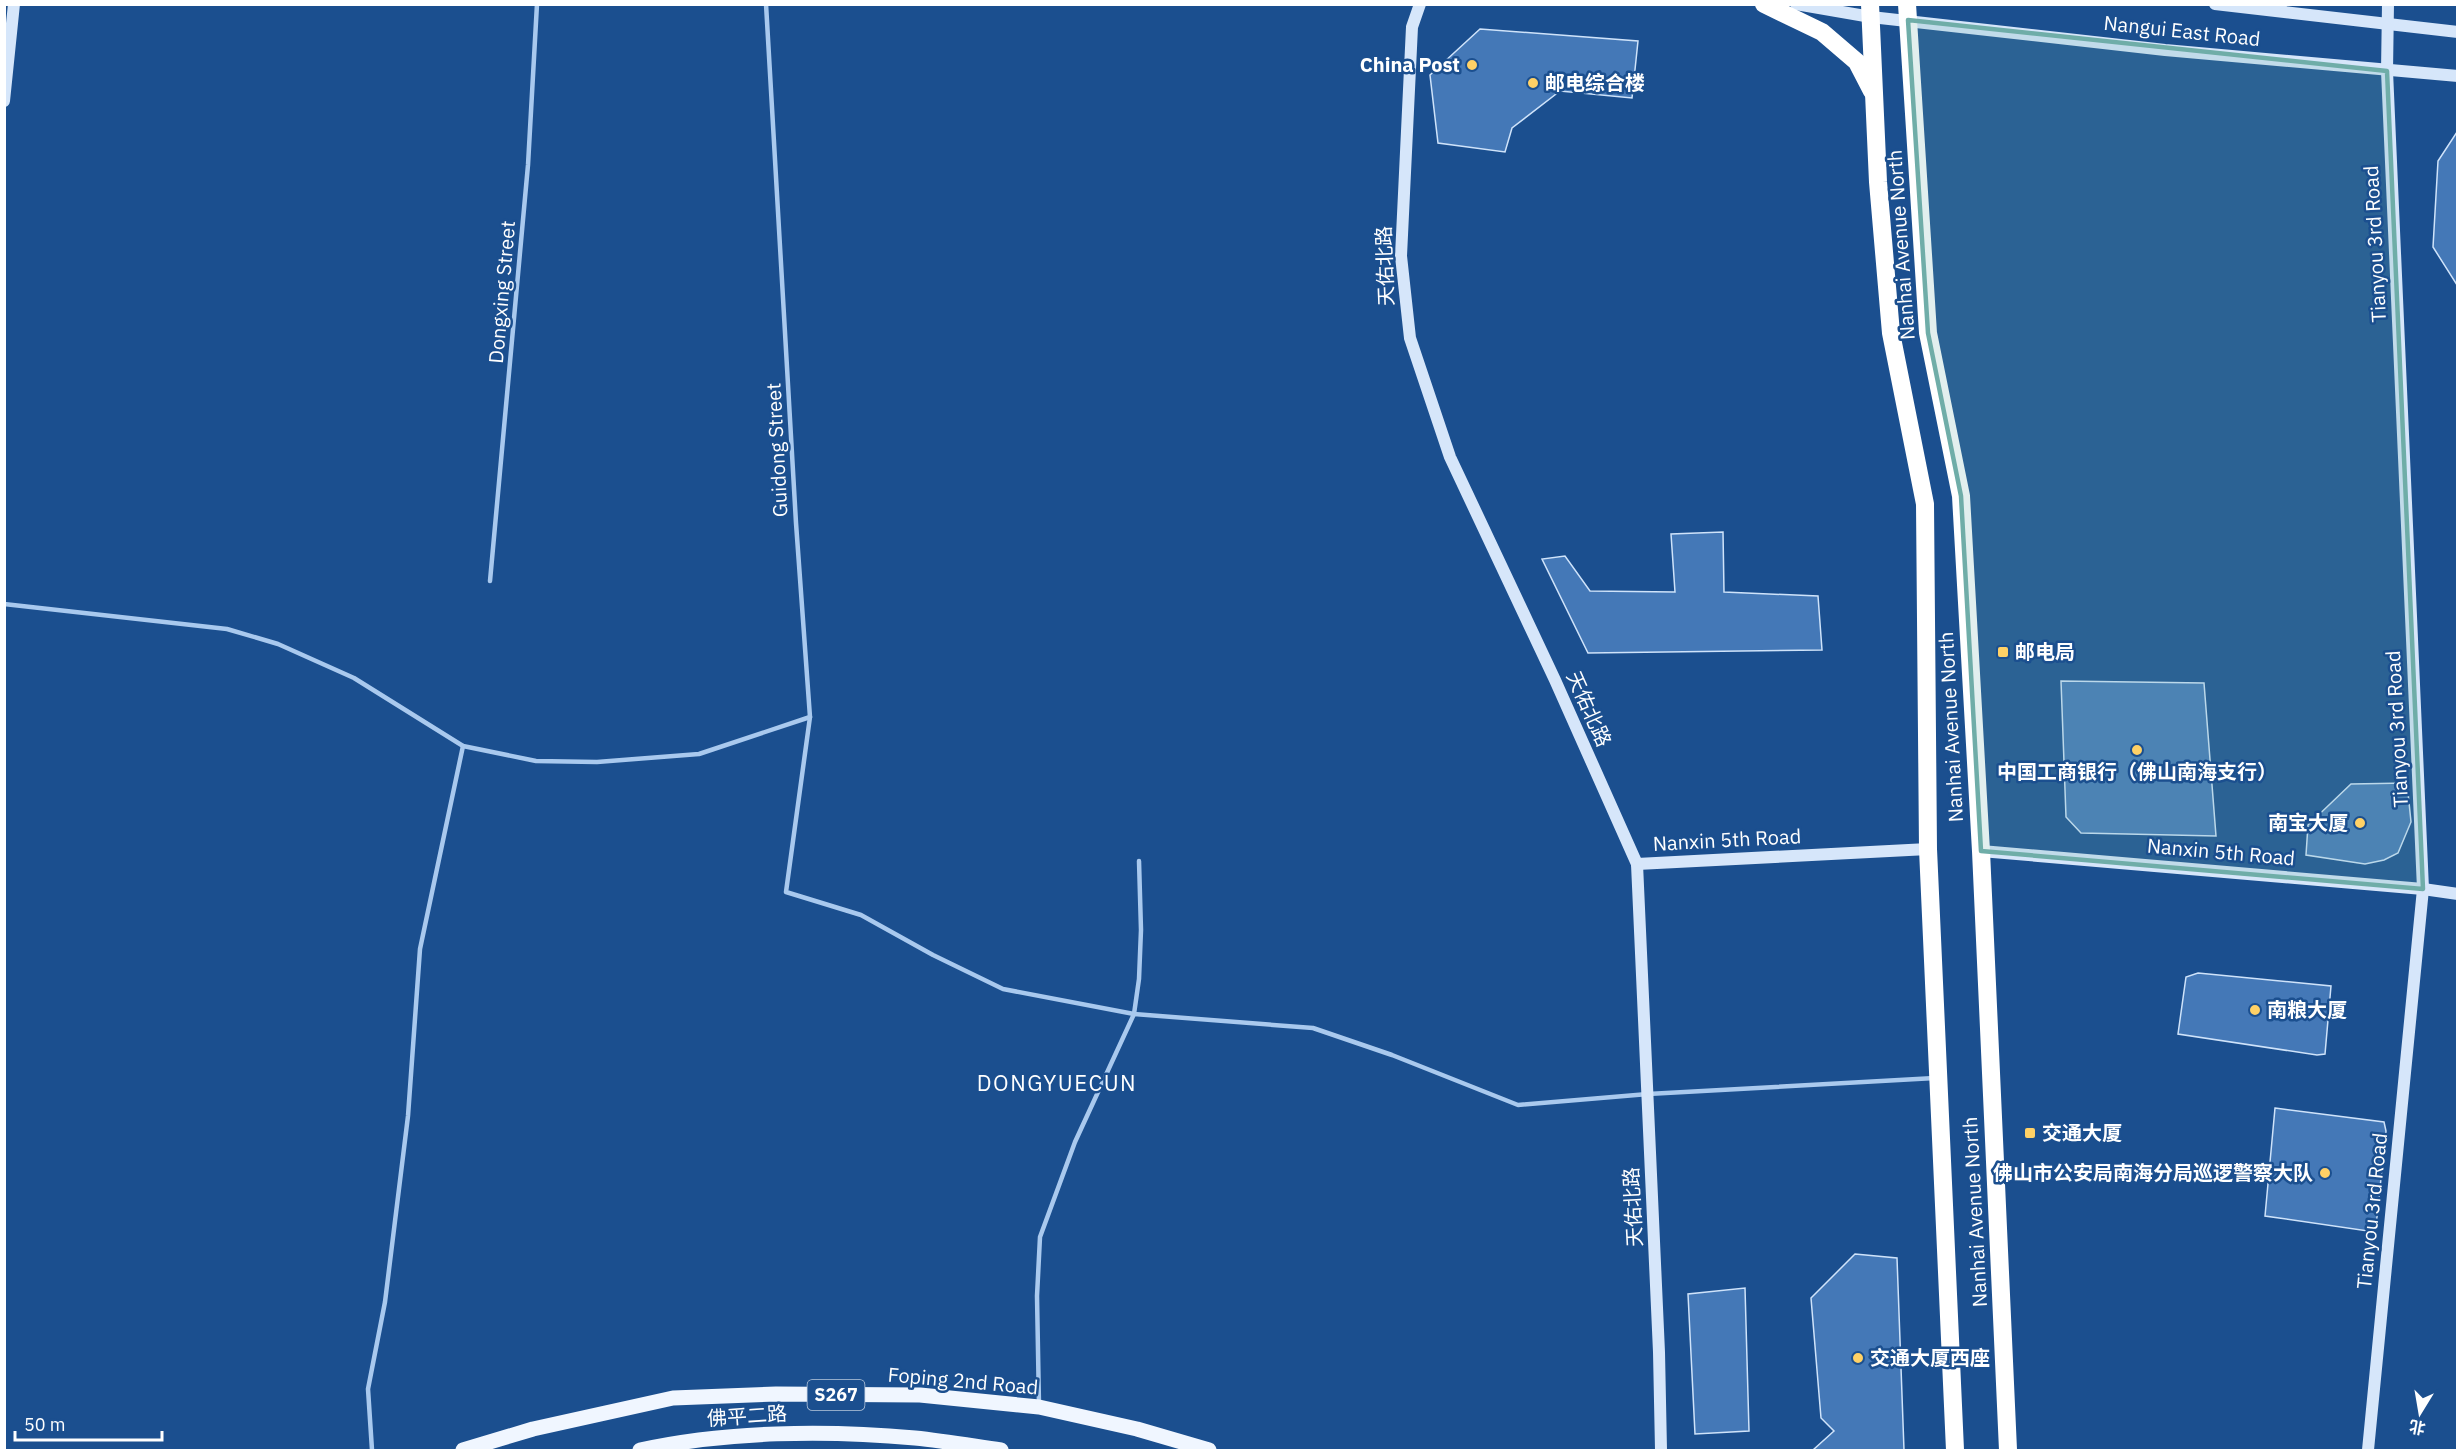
<svg xmlns="http://www.w3.org/2000/svg" width="2462" height="1455" viewBox="0 0 2462 1455" font-family="'IBM Plex Sans','Noto Sans SC',sans-serif">
<style>
.building{fill:#4478b7;stroke:#cfe3fa;stroke-width:1.5}
.lines{fill:none;stroke-linecap:round;stroke-linejoin:round}
.lane{stroke:#a9c9ee;stroke-width:4.5}
.secondary{stroke:#d6e6fa;stroke-width:12}
.primary{stroke:#f0f6ff;stroke-width:15}
.highway{stroke:#fff;stroke-width:18}
.marked{fill:#6fada8;fill-opacity:0.2;stroke:#6fada8;stroke-width:4.5;stroke-linejoin:round}
.poi-dot{fill:#ffd166;stroke:#1b4f8f;stroke-width:2}
.labels{text-anchor:middle;stroke-width:5;stroke-linejoin:round;paint-order:stroke}
.shield{fill:#1b4f8f;stroke:#bbcadd;stroke-width:1.5}
.shield-label{font-size:18px;font-weight:bold;fill:#fff}
.street-label{font-size:20px;fill:#fff;stroke:#1b4f8f}
.poi-label{font-size:20px;font-weight:bold;fill:#fff;stroke:#1b4f8f;text-anchor:start}
.quarter-label{font-size:22px;letter-spacing:1.5px;fill:#fff;stroke:#1b4f8f}
</style>
<rect width="100%" height="100%" fill="#1b4f8f"/>
<!-- building -->
<g class="building">
<path d="M1480 29 1638 41 1632 98 1560 91 1512 128 1505 152 1438 143 1430 75Z"/>
<path d="M2457 132V285L2433 247 2438 161Z"/>
<path d="M1723 532 1724 592 1818 596 1822 650 1588 653 1542 559 1565 556 1590 591 1675 592 1671 534Z"/>
<path d="M2061 681 2204 683 2216 836 2081 833 2066 817Z"/>
<path d="M2407 783 2411 822 2398 853 2384 860 2365 864 2306 855 2308 825 2351 784Z"/>
<path d="M2198 973 2331 986 2325 1054 2317 1055 2178 1034 2186 977Z"/>
<path d="M2275 1108 2384 1122 2386 1131 2376 1226 2368 1231 2265 1216Z"/>
<path d="M1855 1254 1897 1258 1904 1450H1813L1834 1431 1821 1418 1811 1298Z"/>
<path d="M1745 1288 1749 1431 1695 1434 1688 1294Z"/>
</g>
<g class="lines">
<!-- lane -->
<g class="lane">
<path d="M766 4 796 523 810 717 786 892 861 915 933 955 1003 989 1134 1014 1313 1028 1392 1055 1518 1105 1648 1094 1935 1078"/>
<path d="M490 581 528 165 537 4"/>
<path d="M4 604 227 629 278 644 354 678 463 746 536 761 597 762 699 754 810 717"/>
<path d="M1039 1405 1037 1296 1040 1237 1075 1142 1134 1014 1139 979 1141 930 1139 861"/>
<path d="M372 1450 368 1389 385 1302 408 1116 420 949 463 746"/>
</g>
<!-- secondary -->
<g class="secondary">
<path d="M1420 4 1412 27 1401 256 1410 338 1450 457 1555 680 1637 864 1659 1352 1661 1450"/>
<path d="M1796 4 1871 17 2165 50 2458 76"/>
<path d="M2215 4 2458 32"/>
<path d="M4 101 14 4"/>
<path d="M1981 851 2423 889 2458 894"/>
<path d="M1637 864 1928 849"/>
<path d="M2368 1450 2423 889 2387 71 2388 4"/>
</g>
<!-- primary -->
<g class="primary">
<path d="M463 1450 533 1429 673 1398 776 1394 920 1395 1039 1407 1137 1429 1209 1450"/>
<path d="M640 1450C726 1431 827 1430 915 1438 944 1441 973 1446 1001 1450"/>
</g>
<!-- highway -->
<g class="highway">
<path d="M1764 4 1822 32 1857 62 1872 91"/>
<path d="M1870 4 1878 182 1891 333 1925 504 1928 849 1955 1450"/>
<path d="M1907 4 1928 333 1961 496 1981 851 2008 1450"/>
</g>
</g>
<!-- marked area -->
<path class="marked" d="M1908 20 2387 71 2423 889 1981 851 1961 496 1928 333Z"/>
<!-- markers -->
<g class="poi-dot">
<circle cx="1472" cy="65" r="6"/>
<circle cx="1533" cy="83" r="6"/>
<rect x="1997" y="646" width="12" height="12" rx="3"/>
<circle cx="2137" cy="750" r="6"/>
<circle cx="2360" cy="823" r="6"/>
<circle cx="2255" cy="1010" r="6"/>
<rect x="2024" y="1127" width="12" height="12" rx="3"/>
<circle cx="2325" cy="1173" r="6"/>
<circle cx="1858" cy="1358" r="6"/>
</g>
<g class="labels">
<!-- shield labels -->
<rect class="shield" x="807.5" y="1380" width="57" height="30" rx="4.5"/>
<g class="shield-label">
<text x="836" y="1401">S267</text>
</g>
<!-- street labels -->
<g class="street-label">
<text transform="translate(2182 31) rotate(6)" y="7">Nangui East Road</text>
<text transform="translate(2375 244) rotate(-93)" y="7">Tianyou 3rd Road</text>
<text transform="translate(1901 245) rotate(-94)" y="7">Nanhai Avenue North</text>
<text transform="translate(1385 266) rotate(-92)" y="7">天佑北路</text>
<text transform="translate(502 292) rotate(-85)" y="7">Dongxing Street</text>
<text transform="translate(777 450) rotate(-93)" y="7">Guidong Street</text>
<text transform="translate(1589 709) rotate(66)" y="7">天佑北路</text>
<text transform="translate(1951 727) rotate(-93)" y="7">Nanhai Avenue North</text>
<text transform="translate(2397 729) rotate(-93)" y="7">Tianyou 3rd Road</text>
<text transform="translate(1727 840) rotate(-3)" y="7">Nanxin 5th Road</text>
<text transform="translate(2221 852) rotate(5)" y="7">Nanxin 5th Road</text>
<text transform="translate(1633 1207) rotate(-93)" y="7">天佑北路</text>
<text transform="translate(2372 1211) rotate(-84)" y="7">Tianyou 3rd Road</text>
<text transform="translate(1975 1212) rotate(-93)" y="7">Nanhai Avenue North</text>
<text transform="translate(963 1381) rotate(5)" y="7">Foping 2nd Road</text>
<text transform="translate(747 1416) rotate(-4)" y="7">佛平二路</text>
</g>
<!-- poi labels -->
<g class="poi-label">
<text x="1460" y="72" text-anchor="end">China Post</text>
<text x="1545" y="90">邮电综合楼</text>
<text x="2015" y="659">邮电局</text>
<text x="2137" y="779" text-anchor="middle">中国工商银行（佛山南海支行）</text>
<text x="2348" y="830" text-anchor="end">南宝大厦</text>
<text x="2267" y="1017">南粮大厦</text>
<text x="2042" y="1140">交通大厦</text>
<text x="2313" y="1180" text-anchor="end">佛山市公安局南海分局巡逻警察大队</text>
<text x="1870" y="1365">交通大厦西座</text>
</g>
<!-- quarter labels -->
<g class="quarter-label">
<text x="1057" y="1091">DONGYUECUN</text>
</g>
</g>
<!-- border -->
<rect width="2462" height="1455" fill="none" stroke="#ffffff" stroke-width="12"/>
<!-- north arrow -->
<g transform="translate(2420 1413) rotate(191)" stroke="#1b4f8f" stroke-width="4.5" paint-order="stroke">
<path d="M0-4.5L10 22L0 15L-10 22Z" fill="#ffffff"/>
<text y="-9" font-size="16" font-weight="bold" text-anchor="middle" fill="#ffffff">北</text>
</g>
<!-- scale -->
<path d="M15 1431v9h147v-9" fill="none" stroke="#ffffff" stroke-width="3"/>
<text x="24" y="1431" font-size="18" fill="#ffffff" stroke="#1b4f8f" stroke-width="4.5" paint-order="stroke">50 m</text>
</svg>
